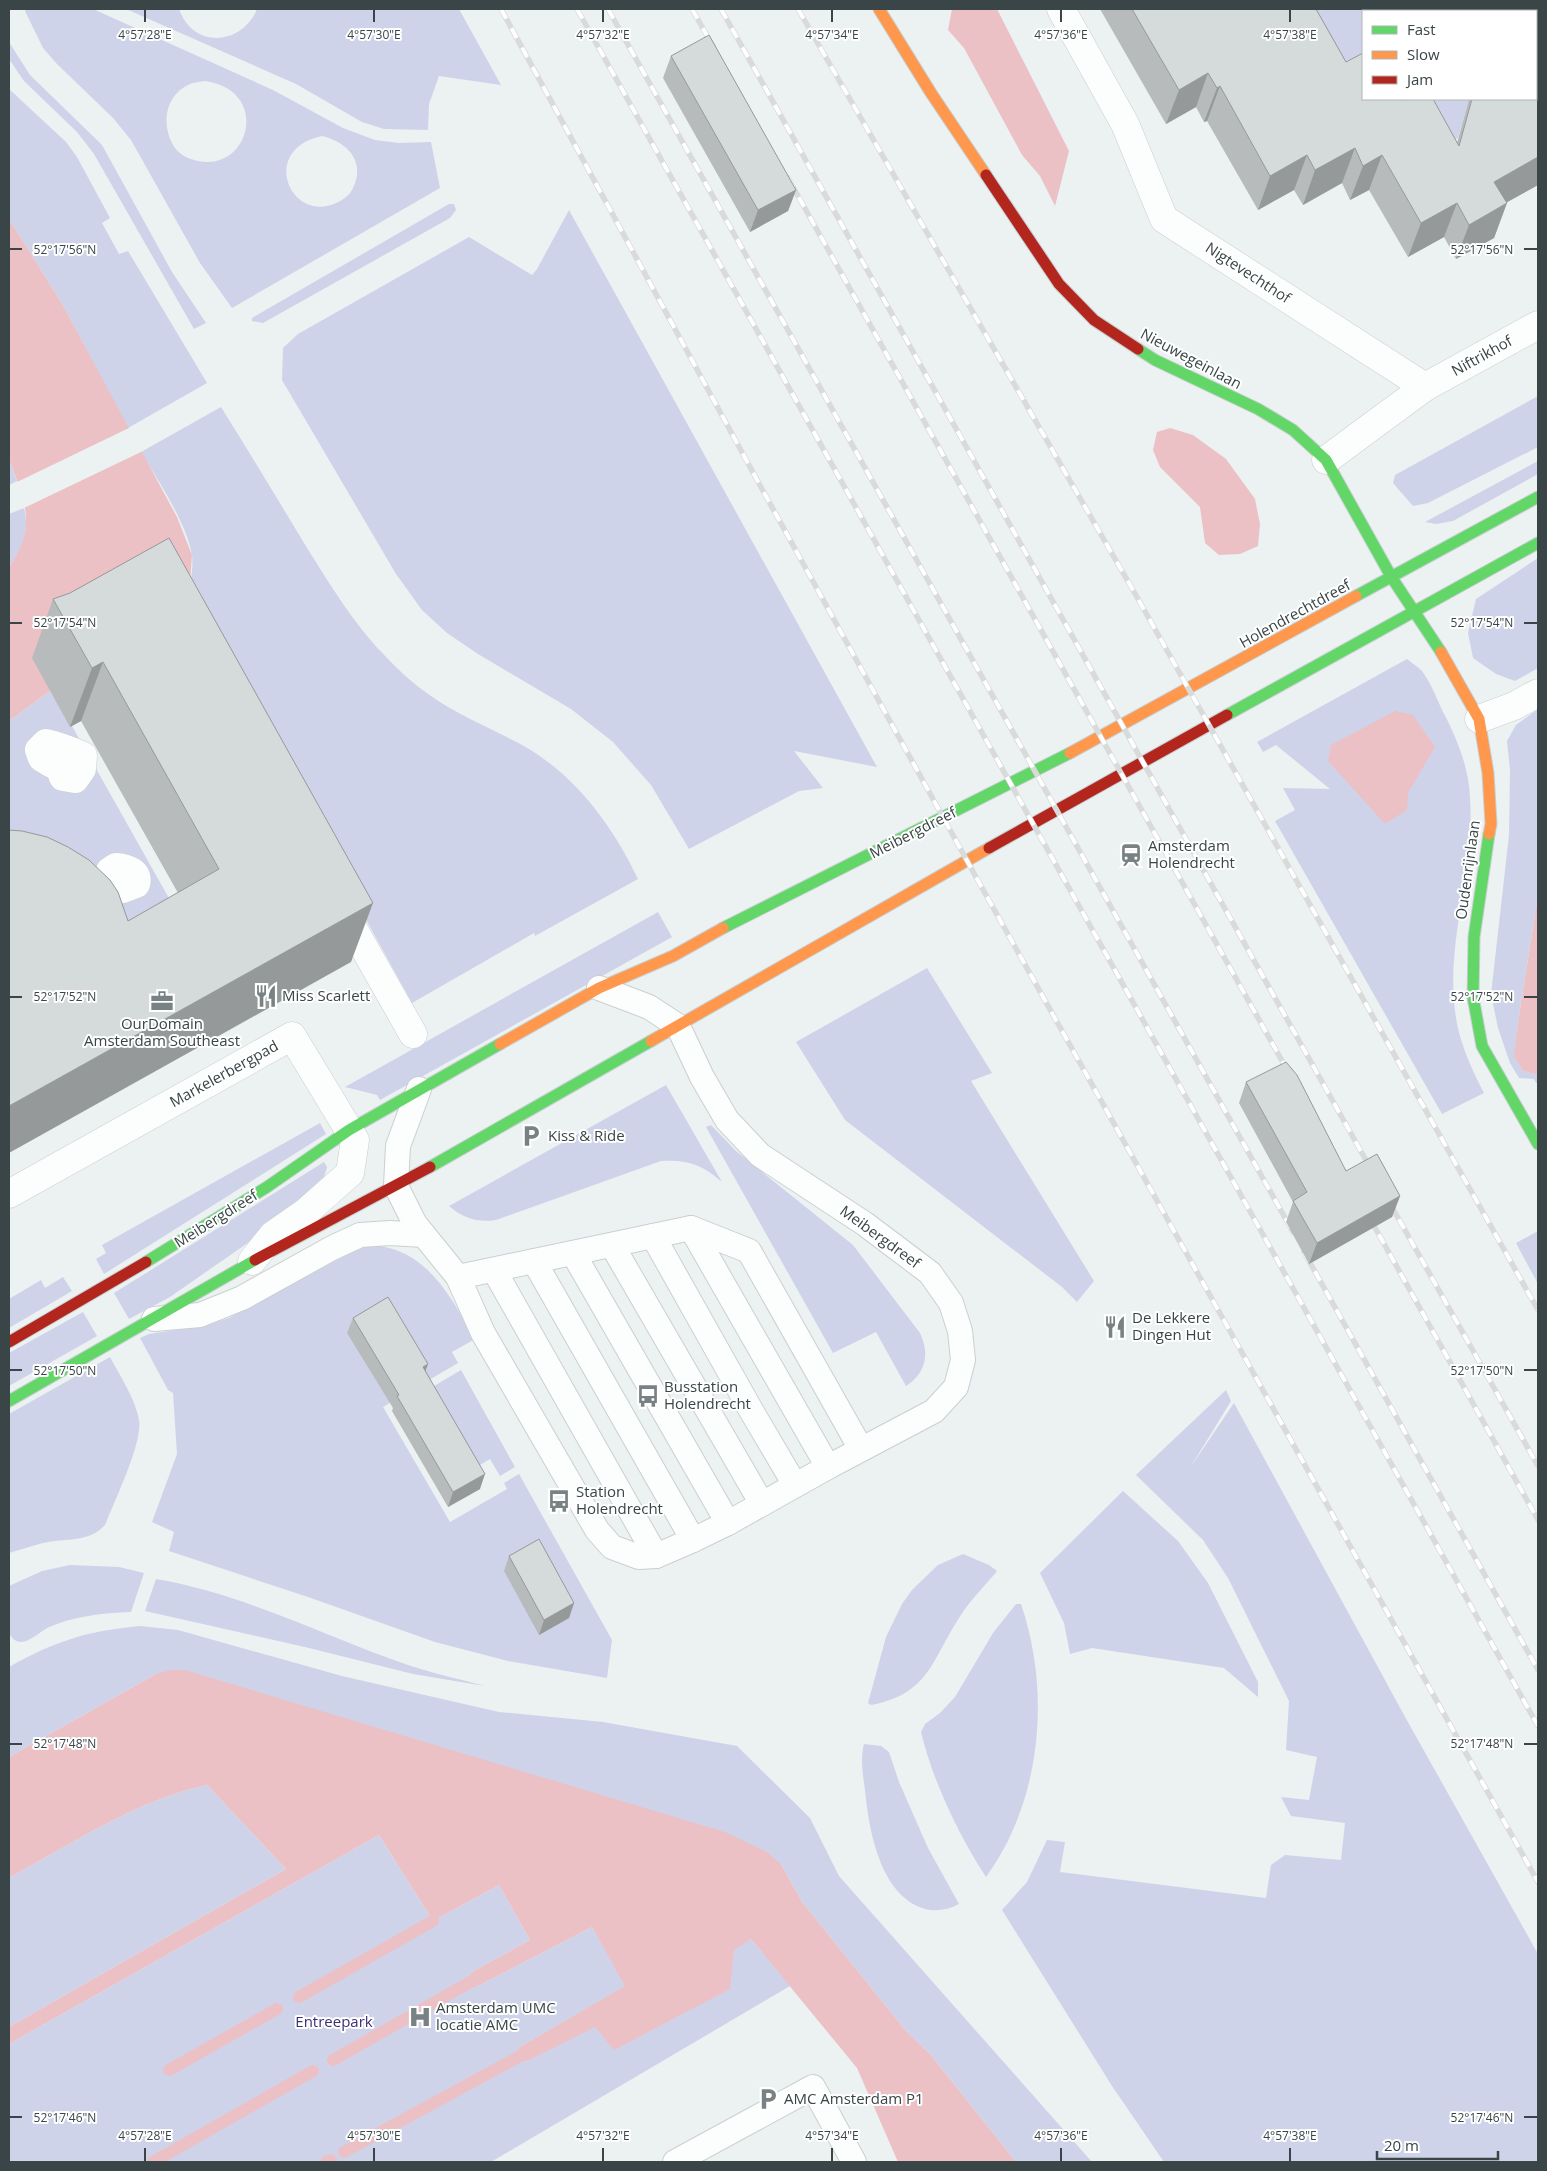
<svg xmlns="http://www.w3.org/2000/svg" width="1547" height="2171" viewBox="0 0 1547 2171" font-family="'Open Sans',sans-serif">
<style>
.green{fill:#cfd3ea;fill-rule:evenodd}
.water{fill:#ebc1c6}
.pier{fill:#ecf1f2}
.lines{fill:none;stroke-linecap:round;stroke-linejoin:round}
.stream{stroke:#ebc1c6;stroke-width:12}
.lane-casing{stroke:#cacfd0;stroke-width:26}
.street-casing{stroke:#cacfd0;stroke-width:29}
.fast-casing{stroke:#c6cfd1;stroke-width:13}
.slow-casing{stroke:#c6cfd1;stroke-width:13}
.jam-casing{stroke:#c6cfd1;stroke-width:13}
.lane{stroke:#fcfdfd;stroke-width:24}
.street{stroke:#fcfdfd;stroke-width:28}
.fast{stroke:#63d668;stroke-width:11}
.slow{stroke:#ff974d;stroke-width:11}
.jam{stroke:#b3261e;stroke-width:11}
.rail-casing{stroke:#d9dada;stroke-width:5.5}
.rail{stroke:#fff;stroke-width:4;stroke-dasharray:11;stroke-linecap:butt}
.wall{fill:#b7bbbc}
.shaded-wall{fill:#959999}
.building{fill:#d5dadb;stroke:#959999}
.ticks{fill:none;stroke:#394547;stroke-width:2}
.labels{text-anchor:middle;stroke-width:4;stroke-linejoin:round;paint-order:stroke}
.street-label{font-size:15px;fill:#394547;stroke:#fff}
.poi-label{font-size:15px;fill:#394547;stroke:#fff;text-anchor:start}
.park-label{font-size:15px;fill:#393174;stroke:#fff}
.ticks-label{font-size:12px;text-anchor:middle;fill:#394547;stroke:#fff;stroke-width:4;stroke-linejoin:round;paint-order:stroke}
</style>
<rect width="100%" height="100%" fill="#ecf1f2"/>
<!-- green -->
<g class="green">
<path d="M28 9H93L273 90 343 128 375 140 399 143 431 142 440 188 232 308 200 263 131 140 113 118 57 64 43 48 25 11ZM205 81C271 90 250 172 198 161 188 159 178 154 173 145 161 124 165 95 190 84 194 82 200 82 205 81ZM322 136C347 142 366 161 353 188 350 195 343 200 336 203 291 224 258 150 322 136Z"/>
<path d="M126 9H179C193 49 242 46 257 9H459L501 85 439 76 429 104 428 130 384 129 362 122 296 84Z"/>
<path d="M1232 9H1495L1494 11H1363V99H1469L1458 138 1390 176Z"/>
<path d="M9 42 30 75 102 145 172 272 206 323 194 329 94 154 77 132 24 81 9 59Z"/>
<path d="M9 89 66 142 77 157 110 218 102 223 119 254 128 251 207 383 128 428 61 302 9 219Z"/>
<path d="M449 204H454L456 210 450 218 263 323 252 321V318Z"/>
<path d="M569 210 877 767 794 751 823 788 799 791 689 849 651 785 613 742 571 709 478 654 447 633 422 610 396 574 282 380 283 348 298 334 469 237 532 275 537 269Z"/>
<path d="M1538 396V447L1428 503 1413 506 1393 483 1395 475Z"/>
<path d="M221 407C249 452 277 498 304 543 329 583 354 625 388 659 407 679 432 699 457 712 479 724 502 734 524 746 576 776 613 826 638 879L535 936 534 933 412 1003 342 876 191 579C192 571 193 563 192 556 188 525 157 479 141 452Z"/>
<path d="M9 460 17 481 9 485Z"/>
<path d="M1538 461V474L1453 521 1436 524 1425 522Z"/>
<path d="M24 508C30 530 22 549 9 567V514Z"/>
<path d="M1538 558V668L1515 681 1496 674 1473 658 1468 633 1476 599Z"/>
<path d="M1407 659C1412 663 1418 667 1422 671 1431 683 1437 699 1443 712 1457 738 1469 768 1470 798 1475 872 1444 945 1456 1018 1460 1044 1472 1070 1484 1093L1442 1114 1275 821 1295 810 1283 788 1330 789 1276 745 1263 752 1257 742Z"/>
<path d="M50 691 72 726 179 916 131 927 9 836V721Z"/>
<path d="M1538 709V896L1520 1009 1515 1056 1523 1071 1538 1075V1083H1536L1534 1079 1519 1078 1510 1063 1498 1028 1491 994 1509 835 1510 770 1507 741 1516 725Z"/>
<path d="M658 912 672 937 380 1100 377 1095 345 1087Z"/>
<path d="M927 968 992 1073 971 1081 1094 1281 1077 1302 1062 1287 845 1120 796 1042Z"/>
<path d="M666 1085 722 1182C703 1165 687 1159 661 1161L496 1220C478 1223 463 1218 449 1206Z"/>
<path d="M320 1123 326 1134 104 1274 96 1259 106 1253 102 1245Z"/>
<path d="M711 1125 736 1151 853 1245 920 1333C930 1354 926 1373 906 1386L876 1332 833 1353 706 1127Z"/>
<path d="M324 1162 327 1167 323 1181 308 1201 170 1297 129 1319 114 1293Z"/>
<path d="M1538 1231V1284L1516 1243Z"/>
<path d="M365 1245C425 1245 449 1294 475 1339L452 1352 458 1363 383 1407 450 1522 507 1489 504 1483 519 1474 612 1640 607 1678 508 1661 435 1642 308 1597 169 1551 174 1532 152 1522 177 1454 173 1393 168 1390 140 1338 149 1334 208 1325 229 1318Z"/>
<path d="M63 1277 72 1291 9 1328V1299L41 1280 45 1288Z"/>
<path d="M83 1312 97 1336 9 1386V1353Z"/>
<path d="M110 1357C120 1376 135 1398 139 1420 143 1442 114 1502 105 1525 89 1543 64 1538 43 1543 31 1546 20 1550 9 1553V1414Z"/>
<path d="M461 1370 515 1467 500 1476 490 1459 475 1468 429 1389Z"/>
<path d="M1226 1390 1231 1401 1190 1468 1234 1403 1404 1715 1538 1954V2162H1164L1112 2086 1002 1910 1027 1882 1047 1840 1065 1842 1060 1872 1266 1898 1271 1865 1285 1855 1341 1860 1345 1823 1291 1816 1281 1797 1309 1800 1317 1757 1286 1750 1289 1701 1228 1578 1203 1540 1136 1475Z"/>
<path d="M1123 1491 1178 1541 1208 1583 1258 1682V1697L1224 1668 1092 1648 1070 1654 1064 1623 1040 1573Z"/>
<path d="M963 1554 989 1565 997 1571C984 1587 970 1600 959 1618 931 1661 929 1694 871 1705L868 1703 886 1637 902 1604 912 1590 938 1565Z"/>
<path d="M70 1565 119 1567 144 1573 131 1612C103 1613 73 1616 47 1628 40 1632 28 1643 20 1642 14 1641 11 1637 9 1633V1586L42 1571Z"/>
<path d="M156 1579C245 1594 326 1637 411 1666 435 1674 460 1679 485 1686L413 1674 309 1648 145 1611Z"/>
<path d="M1016 1604H1021C1051 1692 1042 1800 986 1877 959 1836 932 1779 921 1732L925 1724 940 1713 955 1697 993 1633Z"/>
<path d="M140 1626 178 1630 342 1676 499 1712 603 1722 737 1746 810 1818 839 1876 1092 2162H1016L930 2054 906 2031 802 1902 781 1864 156 1674 9 1757V1667C55 1641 87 1631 140 1626Z"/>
<path d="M864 1744 881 1746 889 1752 899 1782 928 1848 959 1904C950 1909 940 1911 930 1910 881 1901 869 1831 865 1790 863 1776 860 1758 864 1744Z"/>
<path d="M207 1785 286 1869 9 2027V1878C73 1843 135 1801 207 1785Z"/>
<path d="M379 1835 433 1921 499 1885 530 1940 470 1973 474 1988 592 1927 626 1986 518 2048 525 2062 751 1939 790 1986 491 2162H9V2044Z"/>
</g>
<!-- water -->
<g class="water">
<path d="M952 9H997L1069 151 1055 206 1040 176 1022 155 964 48 948 30Z"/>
<path d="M9 219 61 302 177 517 192 555 190 583 50 691 9 721V567C37 528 26 502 9 460Z"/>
<path d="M1170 428 1193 435 1226 459 1255 499 1260 524 1258 546 1240 554 1219 555 1205 543 1200 507 1160 467 1153 450 1157 432Z"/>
<path d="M1395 711 1413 715 1435 747 1408 793 1407 810 1385 824 1328 761 1331 745Z"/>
<path d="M1538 896V1075L1523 1071 1514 1056 1520 1009Z"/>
<path d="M170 1670H185L725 1832 767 1852 781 1864 802 1902 906 2031 930 2054 1016 2162H898L857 2068 751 1939 734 1950 730 1989 614 2050 595 2027 525 2062 518 2048 625 1986 592 1927 474 1988 470 1973 530 1940 499 1885 433 1921 379 1835 9 2044V2027L286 1869 207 1785C135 1801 73 1843 9 1878V1757L156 1674Z"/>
</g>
<!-- pier -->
<path class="pier" d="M131 427 143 451 22 509 15 483Z"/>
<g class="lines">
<!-- stream -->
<g class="stream">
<path d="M299 1997 433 1921"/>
<path d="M333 2060 472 1981"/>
<path d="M169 2070 277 2009"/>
<path d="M344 2152 522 2055"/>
<path d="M153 2162 313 2071"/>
<path d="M326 2162 331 2160"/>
</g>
<defs>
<g id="lane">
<path d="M419 1089 398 1146 396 1186 415 1224 458 1277 483 1333 597 1530 612 1547 639 1557 656 1556 693 1540 728 1523 828 1467 934 1411 956 1387 963 1360 960 1331 951 1303 930 1273 865 1224 760 1155 727 1120 702 1077 678 1026 649 1007 599 988"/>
<path d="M691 1228 828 1467"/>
<path d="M653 1236 752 1412 795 1485"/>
<path d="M612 1245 762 1504"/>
<path d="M573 1253 728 1523"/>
<path d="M534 1261 693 1540"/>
<path d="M494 1270 656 1556"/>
<path d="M458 1277 691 1228 749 1251 861 1449"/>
<path d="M154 1319 200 1315 242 1298 332 1248 360 1235 390 1233 424 1235"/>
<path d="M675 2162 813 2087 854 2162"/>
</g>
<g id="street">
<path d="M1061 9 1125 124 1164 219 1425 387"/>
<path d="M1326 460 1425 387 1538 325"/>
<path d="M1479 719 1514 706 1538 693"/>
<path d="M46 743C50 743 80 754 83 756L82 769 75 779 63 777 60 769 61 764H52L42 758 39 750Z"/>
<path d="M116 867C127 868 140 872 136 884L123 889 116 886 109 877 110 871Z"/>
<path d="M341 907 413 1034"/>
<path d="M9 1194 292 1036 355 1140 350 1173 306 1212 273 1235 252 1261"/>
</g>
<g id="fast">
<path d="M1138 349 1155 360 1258 409 1293 430 1326 460 1392 578 1441 652"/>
<path d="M1356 596 1538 497"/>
<path d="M1227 715 1538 543"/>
<path d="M1489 834 1474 937 1473 997 1482 1046 1538 1144"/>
<path d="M723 928 1070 753"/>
<path d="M430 1167 651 1041"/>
<path d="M146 1262 267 1187 349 1130 500 1044"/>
<path d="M9 1401 255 1260"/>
</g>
<g id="slow">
<path d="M879 9 931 93 986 175"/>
<path d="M1441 652 1479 719 1488 773 1491 824 1489 834"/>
<path d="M1070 753 1356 596"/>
<path d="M651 1041 989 848"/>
<path d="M500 1044 599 988 673 956 723 928"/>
</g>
<g id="jam">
<path d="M986 175 1059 284 1094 320 1138 349"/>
<path d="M989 848 1227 715"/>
<path d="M255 1260 430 1167"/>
<path d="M9 1342 146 1262"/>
</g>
</defs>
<!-- lane casing -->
<use href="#lane" class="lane-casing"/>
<!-- street casing -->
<use href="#street" class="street-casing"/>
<!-- fast casing -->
<use href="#fast" class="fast-casing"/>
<!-- slow casing -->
<use href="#slow" class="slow-casing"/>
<!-- jam casing -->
<use href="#jam" class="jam-casing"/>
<!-- lane -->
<use href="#lane" class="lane"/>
<!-- street -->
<use href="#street" class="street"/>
<!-- fast -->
<use href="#fast" class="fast"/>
<!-- slow -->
<use href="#slow" class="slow"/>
<!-- jam -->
<use href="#jam" class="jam"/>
<defs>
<g id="rail">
<path d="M501 9 762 489 976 877 1538 1882"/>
<path d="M577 9 1538 1726"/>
<path d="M608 9 1293 1232"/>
<path d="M692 9 714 48"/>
<path d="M721 9 1372 1171"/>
<path d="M798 9 1133 590 1538 1310"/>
<path d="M788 178 1290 1075"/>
<path d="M1388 1200 1538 1466"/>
<path d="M1368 1215 1538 1520"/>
<path d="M1304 1252 1538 1670"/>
</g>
</defs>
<!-- rail casing -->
<use href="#rail" class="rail-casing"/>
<!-- rail -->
<use href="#rail" class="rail"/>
</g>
<!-- wall -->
<g class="wall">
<path d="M1100 9H1316L1346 62 1404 100 1457 143 1469 99H1536V11H1494L1495 9H1538V185L1507 202 1494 238 1456 259 1444 237 1408 257 1369 190 1350 200 1342 183 1303 205 1294 190 1258 210 1207 121 1204 122 1196 107 1166 124Z"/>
<path d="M671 56 796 190 788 211 750 232 663 78Z"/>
<path d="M53 599 351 962 178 893 81 721 70 727 32 658Z"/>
<path d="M1246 1082 1346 1171 1400 1196 1392 1217 1309 1264 1286 1222 1293 1202 1239 1103Z"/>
<path d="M353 1318 426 1371 480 1489 448 1507 392 1411 393 1408 347 1333Z"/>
<path d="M509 1556 574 1603 569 1618 539 1635 504 1571Z"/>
</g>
<!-- shaded-wall -->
<g class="shaded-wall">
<path d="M1208 73 1196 107 1166 124 1179 90Z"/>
<path d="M1220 86 1207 121 1204 122 1217 88Z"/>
<path d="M1355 148 1342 183 1303 205 1315 170Z"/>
<path d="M1307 155 1294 190 1258 210 1270 176Z"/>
<path d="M1382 155 1369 190 1350 200 1363 166Z"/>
<path d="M1538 157V185L1482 216 1494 182Z"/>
<path d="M796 190 788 211 750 232 758 210Z"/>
<path d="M1457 203 1444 237 1408 257 1421 223Z"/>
<path d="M1507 203 1494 238 1456 259 1469 225Z"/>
<path d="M103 662 81 721 70 727 92 668Z"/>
<path d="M373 903 351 962 9 1153V1106Z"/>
<path d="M1400 1196 1392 1217 1309 1264 1317 1243Z"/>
<path d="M428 1364 423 1378V1367Z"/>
<path d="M485 1474 480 1489 448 1507 453 1492Z"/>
<path d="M574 1603 569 1618 539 1635 544 1620Z"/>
</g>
<!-- building -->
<g class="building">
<path d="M1132 9H1316L1346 62 1363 53V99H1403L1404 100 1407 99H1433L1459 146 1472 99H1536V11H1497V9H1538V157L1494 182 1507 203 1469 225 1457 203 1421 223 1382 155 1363 166 1355 148 1315 170 1307 155 1270 176 1220 86 1217 88 1208 73 1179 90Z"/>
<path d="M709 35 796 190 758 210 671 56Z"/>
<path d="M169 538 373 903 9 1106V830L22 831 47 837 68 847 89 860 110 880 118 892 128 921 219 869 103 662 92 668 53 599 70 593Z"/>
<path d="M1286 1062 1297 1075 1346 1171 1377 1154 1400 1196 1317 1243 1293 1201 1307 1192 1246 1082Z"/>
<path d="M388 1297 428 1364 423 1367 485 1474 453 1492 397 1396 399 1395 353 1318Z"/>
<path d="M539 1539 574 1603 544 1620 509 1556Z"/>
</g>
<!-- ticks -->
<path class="ticks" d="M145 10V22M374 10V22M603 10V22M832 10V22M1061 10V22M1290 10V22M10 249H22M1524 249H1537M10 623H22M1524 623H1537M10 997H22M1524 997H1537M10 1370H22M1524 1370H1537M10 1744H22M1524 1744H1537M10 2117H22M1524 2117H1537M145 2148V2161M374 2148V2161M603 2148V2161M832 2148V2161M1061 2148V2161M1290 2148V2161"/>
<!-- icons -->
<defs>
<symbol id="station-bare" viewBox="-9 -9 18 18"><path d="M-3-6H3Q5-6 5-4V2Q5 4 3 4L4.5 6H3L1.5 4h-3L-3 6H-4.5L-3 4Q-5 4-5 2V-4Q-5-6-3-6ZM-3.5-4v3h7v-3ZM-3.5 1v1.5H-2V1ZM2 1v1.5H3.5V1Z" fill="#788183" stroke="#fff" stroke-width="2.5" paint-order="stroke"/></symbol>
<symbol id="restaurant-bare" viewBox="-9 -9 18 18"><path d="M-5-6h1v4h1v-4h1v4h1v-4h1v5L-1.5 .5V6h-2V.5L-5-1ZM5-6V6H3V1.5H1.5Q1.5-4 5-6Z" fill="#788183" stroke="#fff" stroke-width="2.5" paint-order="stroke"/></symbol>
<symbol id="office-bare" viewBox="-9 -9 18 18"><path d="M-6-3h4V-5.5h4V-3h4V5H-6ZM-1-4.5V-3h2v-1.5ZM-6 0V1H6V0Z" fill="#788183" stroke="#fff" stroke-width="2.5" paint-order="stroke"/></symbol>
<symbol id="parking-bare" viewBox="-9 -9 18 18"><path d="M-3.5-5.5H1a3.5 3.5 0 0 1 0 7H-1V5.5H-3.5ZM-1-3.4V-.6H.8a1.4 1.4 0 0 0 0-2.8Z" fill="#788183" stroke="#fff" stroke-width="2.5" paint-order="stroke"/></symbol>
<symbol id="bus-bare" viewBox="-9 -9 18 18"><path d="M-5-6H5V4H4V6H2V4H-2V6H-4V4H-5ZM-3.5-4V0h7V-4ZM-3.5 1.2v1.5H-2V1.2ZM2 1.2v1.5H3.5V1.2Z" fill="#788183" stroke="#fff" stroke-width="2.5" paint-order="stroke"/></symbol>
<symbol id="hospital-bare" viewBox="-9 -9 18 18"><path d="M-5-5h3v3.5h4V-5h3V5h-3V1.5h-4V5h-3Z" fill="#788183" stroke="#fff" stroke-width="2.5" paint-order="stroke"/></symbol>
</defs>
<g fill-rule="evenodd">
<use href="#station-bare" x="1115" y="839" width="32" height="32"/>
<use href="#restaurant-bare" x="250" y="980" width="32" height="32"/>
<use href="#office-bare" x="146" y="985" width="32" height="32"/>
<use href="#parking-bare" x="515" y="1120" width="32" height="32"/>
<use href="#restaurant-bare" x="1099" y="1311" width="32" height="32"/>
<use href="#bus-bare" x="632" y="1380" width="32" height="32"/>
<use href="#bus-bare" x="543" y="1485" width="32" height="32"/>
<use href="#hospital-bare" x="404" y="2001" width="32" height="32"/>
<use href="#parking-bare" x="752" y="2083" width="32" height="32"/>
</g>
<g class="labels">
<!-- street labels -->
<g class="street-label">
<text transform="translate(1248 273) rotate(33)" y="5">Nigtevechthof</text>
<text transform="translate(1482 356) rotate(-29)" y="5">Niftrikhof</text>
<text transform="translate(1191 359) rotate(28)" y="5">Nieuwegeinlaan</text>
<text transform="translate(1295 614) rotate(-29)" y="5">Holendrechtdreef</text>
<text transform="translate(913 833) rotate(-27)" y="5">Meibergdreef</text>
<text transform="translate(1468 870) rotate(-82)" y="5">Oudenrijnlaan</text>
<text transform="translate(224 1074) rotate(-29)" y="5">Markelerbergpad</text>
<text transform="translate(216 1219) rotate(-32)" y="5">Meibergdreef</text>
<text transform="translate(880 1237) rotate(36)" y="5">Meibergdreef</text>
</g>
<!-- poi labels -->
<g class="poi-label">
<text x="1148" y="851">Amsterdam<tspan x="1148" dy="17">Holendrecht</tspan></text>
<text x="282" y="1001">Miss Scarlett</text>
<text x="162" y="1029" text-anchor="middle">OurDomain<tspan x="162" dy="17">Amsterdam Southeast</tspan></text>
<text x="548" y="1141">Kiss &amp; Ride</text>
<text x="1132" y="1323">De Lekkere<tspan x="1132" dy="17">Dingen Hut</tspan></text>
<text x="664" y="1392">Busstation<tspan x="664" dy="17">Holendrecht</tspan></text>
<text x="576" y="1497">Station<tspan x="576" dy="17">Holendrecht</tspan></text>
<text x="436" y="2013">Amsterdam UMC<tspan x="436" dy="17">locatie AMC</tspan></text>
<text x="784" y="2104">AMC Amsterdam P1</text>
</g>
<!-- park labels -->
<g class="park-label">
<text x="334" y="2027">Entreepark</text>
</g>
</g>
<g class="ticks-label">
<text x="145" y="39">4°57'28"E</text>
<text x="374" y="39">4°57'30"E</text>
<text x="603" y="39">4°57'32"E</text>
<text x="832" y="39">4°57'34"E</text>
<text x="1061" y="39">4°57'36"E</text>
<text x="1290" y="39">4°57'38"E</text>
<text x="65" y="254">52°17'56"N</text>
<text x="1482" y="254">52°17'56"N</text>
<text x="65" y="627">52°17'54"N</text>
<text x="1482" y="627">52°17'54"N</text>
<text x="65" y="1001">52°17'52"N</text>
<text x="1482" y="1001">52°17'52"N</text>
<text x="65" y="1375">52°17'50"N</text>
<text x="1482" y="1375">52°17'50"N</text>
<text x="65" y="1748">52°17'48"N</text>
<text x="1482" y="1748">52°17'48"N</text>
<text x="65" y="2122">52°17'46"N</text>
<text x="1482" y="2122">52°17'46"N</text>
<text x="145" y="2140">4°57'28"E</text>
<text x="374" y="2140">4°57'30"E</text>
<text x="603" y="2140">4°57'32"E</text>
<text x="832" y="2140">4°57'34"E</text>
<text x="1061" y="2140">4°57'36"E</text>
<text x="1290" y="2140">4°57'38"E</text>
</g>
<!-- border -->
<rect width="1547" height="2171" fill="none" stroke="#394547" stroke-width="20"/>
<!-- legend -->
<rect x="1362" y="10" width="175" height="90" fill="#ffffff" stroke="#b0b5b5"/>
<rect x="1372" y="26" width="25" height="8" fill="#63d668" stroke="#b0b5b5"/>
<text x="1407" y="35" font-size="15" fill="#394547">Fast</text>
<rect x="1372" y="51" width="25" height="8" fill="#ff974d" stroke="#b0b5b5"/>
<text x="1407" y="60" font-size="15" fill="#394547">Slow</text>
<rect x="1372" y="76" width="25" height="8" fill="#b3261e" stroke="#b0b5b5"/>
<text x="1407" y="85" font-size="15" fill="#394547">Jam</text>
<!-- scale -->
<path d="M1377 2151v8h121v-8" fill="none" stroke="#394547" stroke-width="2.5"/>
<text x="1384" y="2151" font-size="15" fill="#394547" stroke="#ffffff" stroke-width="4" paint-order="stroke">20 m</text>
</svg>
